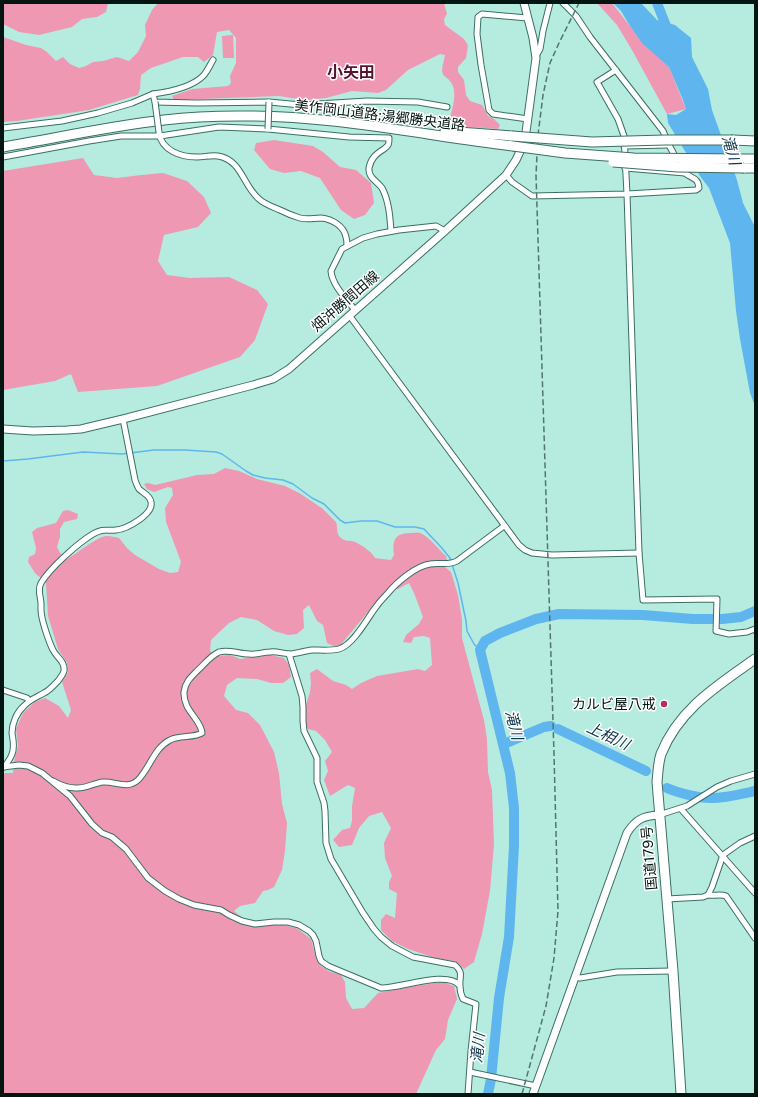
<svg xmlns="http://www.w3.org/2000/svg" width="758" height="1097" viewBox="0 0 758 1097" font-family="'Public Sans','Noto Sans JP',sans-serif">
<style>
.green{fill:#ef98b4}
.water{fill:#5fb6ee}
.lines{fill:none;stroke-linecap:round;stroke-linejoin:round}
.stream{stroke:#5fb6ee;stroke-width:1.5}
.river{stroke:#5fb6ee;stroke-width:10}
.street-casing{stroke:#3b6f64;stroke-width:7}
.secondary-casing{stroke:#3b6f64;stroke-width:9}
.highway-casing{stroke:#3b6f64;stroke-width:11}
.street{stroke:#fff;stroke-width:5}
.secondary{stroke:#fff;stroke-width:7}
.highway{stroke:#fff;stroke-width:9}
.rail{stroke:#52766e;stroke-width:1.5;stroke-dasharray:6 3;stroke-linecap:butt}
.street-bridge-casing{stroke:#3b6f64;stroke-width:7;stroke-linecap:butt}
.highway-bridge-casing{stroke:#3b6f64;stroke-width:11;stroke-linecap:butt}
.street-bridge{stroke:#fff;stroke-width:5}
.highway-bridge{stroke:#fff;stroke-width:9}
.poi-dot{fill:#b62c69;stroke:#fff;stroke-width:1.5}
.labels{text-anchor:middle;stroke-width:3;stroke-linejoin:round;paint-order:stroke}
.street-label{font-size:14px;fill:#021511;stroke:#fff}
.poi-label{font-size:14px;fill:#021511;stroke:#fff;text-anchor:end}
.water-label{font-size:15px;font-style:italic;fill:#11374e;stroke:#fff}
.quarter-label{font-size:16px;font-weight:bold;fill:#561430;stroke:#fff}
</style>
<rect width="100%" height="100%" fill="#b5ecdf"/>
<!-- green -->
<g class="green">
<path d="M3 3H108L106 12 97 17 82 19 72 27 39 35 19 32 3 24Z"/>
<path d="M158 3H444L447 14 444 19 445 25 464 39 468 45 466 58 458 67V72L464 80 466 95 470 101 482 105 488 116 494 119 500 125 498 129 456 126 450 117C453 107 458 90 450 81 447 77 443 77 442 71 442 66 444 60 445 55L440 54 408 70 386 90 378 93 352 91 326 98 304 100 279 96 174 100 172 96 192 89 228 86 231 83 230 76 236 63V38L229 30 217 32 213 55 204 62 198 57H183L151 68 141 75 140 89 138 95 89 110 17 121 3 122V37L26 45 41 48 47 52 56 61 63 57 70 64 79 68 86 66 93 62 103 61 117 57 129 61 138 52 146 36 145 25 152 10Z"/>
<path d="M597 3H612L633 30 669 67 686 109 667 114 632 50 617 25Z"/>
<path d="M233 35 234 58H223L222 36Z"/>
<path d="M274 140 313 146 323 152 340 167 356 170 371 183 374 203 365 215 354 219 341 210 320 178 301 171 284 173 270 169 254 150 256 143Z"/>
<path d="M83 158 94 175 117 178 141 175 163 173 187 181 204 197 211 213 198 227 164 235 158 261 167 275 190 278 229 277 257 290 268 304 255 340 240 357 157 386 78 392 71 374 55 381 3 390V171Z"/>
<path d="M225 468 239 471 257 479 285 486 301 494 323 509 336 522C338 527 336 533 340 537 344 542 350 540 355 542 363 546 371 551 375 558L391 560 394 555C392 541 394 533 411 533 414 533 417 532 420 533 430 537 438 549 446 556L447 560 444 562 445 567 451 572 458 595 462 619V638L484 720 487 739 488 772 492 790 494 844 490 891 482 934 474 962 464 969 455 961 438 959 408 949 392 941 381 930V920L386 914 395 918 397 893 389 889V882L392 876 385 858 384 843 391 828 382 812 369 816 359 828 352 845 339 847 333 840 342 830 350 828 352 821V806L355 788 348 785 330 796 324 780 328 771 325 761 332 752 325 740 316 731 308 729 304 720 306 705 310 692 311 683 310 673 317 669 333 681 346 685 352 689 361 683 377 676 418 669 425 671 432 665 430 638 424 636 414 637 411 643 403 642 406 635 419 624 423 617 414 593 409 583 398 589 388 588 338 648 327 643 323 625 317 621 309 605 303 610 304 628 297 634 288 635 274 631 257 620 241 617 229 623 211 640 210 651 217 656 230 655 240 659 270 655 284 658 289 665 291 677 283 683H271L257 679 237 678 227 685 224 696 236 710 248 713 260 725 274 752 279 773 282 804 287 823 285 851 282 870 274 887 268 890 263 891 255 903 240 906 234 911 245 920 262 925 281 924 298 929 311 939 314 951 319 964 328 971 341 975 345 982 346 998 352 1009 364 1008 378 993 415 986 443 982 454 986 457 999 448 1020 445 1039 436 1050 416 1094H3V773H13L14 761 18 746 16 729 23 713 35 702 45 698 59 706 68 718 71 710 62 682 68 673 67 663 58 649 48 616 46 583 35 573 28 562 29 557 35 554 36 548 32 532 37 528 56 523 63 511 68 510 78 514 77 519 64 522 60 529V537L57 547 60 553 67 559C78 553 95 538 106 536 110 536 116 537 119 538L127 548 135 555 159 569 170 573 178 572 181 562 166 522 165 508 173 495 172 488 168 487 154 492 147 489 144 484 148 483 155 485 197 475 214 474Z"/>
</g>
<!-- water -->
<path class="water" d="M613 3H641L657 20 675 25 691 38 692 57 708 89 712 110 737 180 743 203 755 227V406L750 393 740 339 736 311 730 243 709 188 700 176 668 123 667 114 676 115 686 109 683 100 669 67 642 43 630 26 621 11Z"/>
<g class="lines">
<!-- stream -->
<path class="stream" d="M3 461 28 459 83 452 122 454 154 450H185L216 452 222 454 246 471 253 475 265 478 283 480 293 484 312 498 324 504 340 520 345 523 361 521H377L395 527H415L424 529 441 547 450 558 458 583 466 621 467 631 474 644 480 650"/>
<!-- river -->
<g class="river">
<path d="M657 3 668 31 667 34"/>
<path d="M558 729 646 771"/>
<path d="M504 744 544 727 551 726"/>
<path d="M667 788C678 793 698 798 711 798 725 798 741 794 755 791"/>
<path d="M488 1094 491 1079 499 998 509 937 514 846V808L510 773 480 650 485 641 500 633 536 619 559 614 643 615 693 619H722L741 617 755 611"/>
</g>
<defs>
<g id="street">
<path d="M563 3 576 16 590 37 663 131 669 145 677 160"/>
<path d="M527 18 482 14 478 17 477 34 481 65 489 110 493 114 528 119"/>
<path d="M536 56 540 49 543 31 550 3"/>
<path d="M213 60C210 65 207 72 203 76 192 87 168 92 153 94L155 102 196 103 269 102 301 105 367 101 418 102 447 107"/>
<path d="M616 70 597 82 618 119 624 136 627 194 639 553 643 600 717 599 716 631 729 634 747 632 755 629"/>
<path d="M3 128 62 121 98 113 132 103 153 94"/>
<path d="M159 133C162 151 181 157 197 157 204 157 211 155 218 156 242 160 243 186 259 199 264 204 273 207 280 210 286 213 293 216 300 218 307 220 314 218 321 218 332 219 344 226 346 237 347 240 347 243 347 246"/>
<path d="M624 146 669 145"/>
<path d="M3 157 89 141 121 136H160L219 127 268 129 349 137 389 138C389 140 389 144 388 145 388 146 385 148 384 149 376 154 371 158 369 168 368 178 377 181 382 188 389 201 390 217 391 231"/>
<path d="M625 168 685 173"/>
<path d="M506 175 512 182 532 196 627 194 696 190 699 188C698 177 692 179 685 173 685 172 682 167 681 166"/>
<path d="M355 310C347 300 332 285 331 271L342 249 363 238 377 234 399 230 436 226 445 231"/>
<path d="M349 315 519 545 525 550 532 553 552 555 639 553"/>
<path d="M289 654 302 696 303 707V721L304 731 317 758V782L324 803 325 811 326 843 331 859 363 913 374 929 381 937 392 946 413 957 455 965C464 973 459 976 460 986 460 991 461 995 463 999L476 1004 471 1051 468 1094"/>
<path d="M3 690 27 698 29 701"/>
<path d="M3 767 19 765 28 766 42 773 70 796 92 824 102 833 112 837 126 849 148 878 165 891 179 899 194 905 221 910 229 915 242 921 255 924 274 922H288L299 925 309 931 313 935 316 941 319 956 321 961 328 966 381 988C398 989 447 970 459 985"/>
<path d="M4 767C7 763 11 758 12 754 15 747 13 740 12 733 12 723 17 712 24 706 29 700 37 697 44 693 50 690 53 686 58 681 60 678 63 675 64 671 65 661 57 658 53 650 49 642 41 619 41 610 41 608 41 606 41 604 41 597 37 590 41 583 50 568 78 543 93 534 103 528 107 531 116 530 127 529 154 514 151 502 150 495 143 493 139 489 137 486 136 483 135 480L123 419"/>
<path d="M53 781C60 785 68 788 76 788 85 789 94 783 103 782 115 781 127 790 138 780 150 768 154 748 170 740 179 735 194 738 202 733 201 719 183 711 184 692 185 683 190 678 196 672 203 666 210 656 219 652 229 649 239 654 249 654 256 655 263 652 270 652 277 651 284 654 291 654 298 653 305 651 312 650 319 650 332 651 339 649 352 645 365 623 373 611 377 605 383 598 388 593 397 582 416 566 430 564 439 562 448 566 457 561L504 526"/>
<path d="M681 809 755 893"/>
<path d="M659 815 687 806 717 787 731 781 755 774"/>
<path d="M708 895C714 896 721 894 726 896L755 938"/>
<path d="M667 899 703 897 708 895 712 887 723 855 740 843 755 836"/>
<path d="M575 977 580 978 617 972 673 971"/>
<path d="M470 1072 536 1086"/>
</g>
<g id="secondary">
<path d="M3 429 33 431 67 430 81 429 123 419 253 385 273 379 289 369 445 231 506 175 516 160 523 145 526 132 536 58 533 38 524 3"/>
<path d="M533 1094 627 833C636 819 643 816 659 815"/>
</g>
<g id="highway">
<path d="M445 131 512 136"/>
<path d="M733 140 755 141"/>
<path d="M3 147C57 138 110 126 164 120 189 117 214 116 240 116 332 115 422 135 513 146"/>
<path d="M740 159H755"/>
<path d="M744 168H755"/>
<path d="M681 1094 673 971 657 782C658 773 658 763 661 754 679 709 717 686 755 659"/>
</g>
</defs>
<!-- street casing -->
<use href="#street" class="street-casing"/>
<!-- secondary casing -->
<use href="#secondary" class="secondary-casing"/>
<!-- highway casing -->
<use href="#highway" class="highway-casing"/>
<!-- street -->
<use href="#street" class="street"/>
<!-- secondary -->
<use href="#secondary" class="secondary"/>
<!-- highway -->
<use href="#highway" class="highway"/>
<!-- rail -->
<path class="rail" d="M522 1094 546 1006 554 958 558 911 554 754 536 175 538 135 543 95 550 63 559 43 579 3"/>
<defs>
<g id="street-bridge">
<path d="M155 102 159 132"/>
<path d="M268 129 269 102"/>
</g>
<g id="highway-bridge">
<path d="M512 136 592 142 665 140H733"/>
<path d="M513 146 565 153 634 158 740 159"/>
<path d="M613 162 678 167 744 168"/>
</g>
</defs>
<!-- street-bridge casing -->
<use href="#street-bridge" class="street-bridge-casing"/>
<!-- highway-bridge casing -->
<use href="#highway-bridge" class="highway-bridge-casing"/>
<!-- street-bridge -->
<use href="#street-bridge" class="street-bridge"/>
<!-- highway-bridge -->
<use href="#highway-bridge" class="highway-bridge"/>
</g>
<!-- markers -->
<circle class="poi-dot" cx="664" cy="704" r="4"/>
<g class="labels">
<!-- street labels -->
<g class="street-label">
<text transform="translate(380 115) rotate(7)" y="5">美作岡山道路;湯郷勝央道路</text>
<text transform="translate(345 301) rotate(-41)" y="5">畑沖勝間田線</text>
<text transform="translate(649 858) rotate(-95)" y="5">国道179号</text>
</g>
<!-- poi labels -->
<g class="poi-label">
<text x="656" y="709">カルビ屋八戒</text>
</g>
<!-- water labels -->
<g class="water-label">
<text transform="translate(731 150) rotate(74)" y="5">滝川</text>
<text transform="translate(514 725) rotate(76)" y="5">滝川</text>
<text transform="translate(608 736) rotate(25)" y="5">上相川</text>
<text transform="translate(478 1048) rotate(-84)" y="5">滝川</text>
</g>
<!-- quarter labels -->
<g class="quarter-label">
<text x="351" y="78">小矢田</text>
</g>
</g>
<!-- border -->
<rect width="758" height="1097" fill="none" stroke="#021511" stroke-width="8"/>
</svg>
